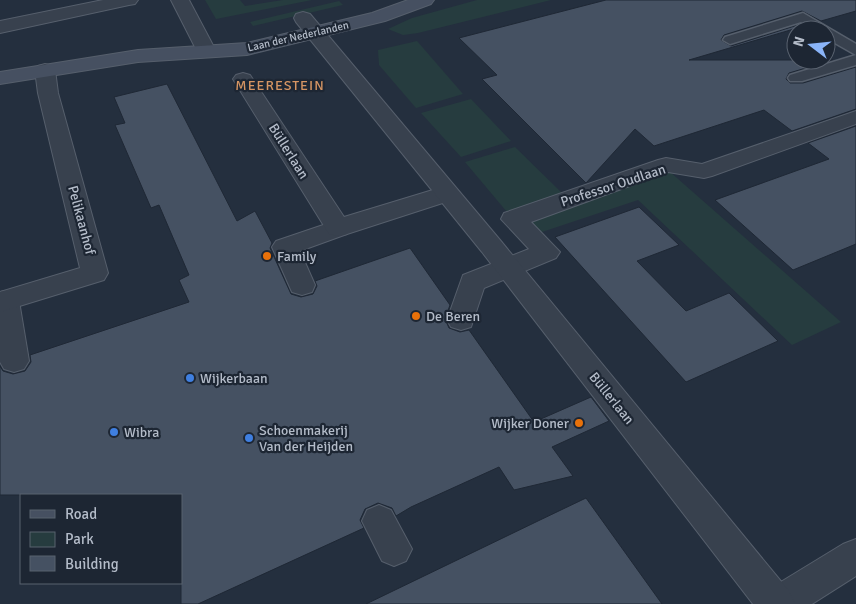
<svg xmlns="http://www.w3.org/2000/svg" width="856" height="604" viewBox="0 0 856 604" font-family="Signika,sans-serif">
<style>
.green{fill:#263c3f}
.building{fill:#455162;stroke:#1f2835}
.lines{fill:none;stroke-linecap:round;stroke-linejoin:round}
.service-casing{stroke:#565f6c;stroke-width:3}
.pedestrian-casing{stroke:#565f6c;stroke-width:2}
.minor-casing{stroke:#565f6c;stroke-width:2}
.tertiary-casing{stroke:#565f6c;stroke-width:2}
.secondary-casing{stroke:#565f6c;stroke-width:2}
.service{fill:#38414e;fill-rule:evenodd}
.pedestrian{fill:#38414e;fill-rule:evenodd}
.minor{fill:#38414e;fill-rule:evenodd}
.tertiary{fill:#38414e;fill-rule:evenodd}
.secondary{fill:#465061;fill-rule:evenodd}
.food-dot{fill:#e8710a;stroke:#1d2633;stroke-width:2}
.shop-dot{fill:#3f7fe0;stroke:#1d2633;stroke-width:2}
.labels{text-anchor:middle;stroke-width:4.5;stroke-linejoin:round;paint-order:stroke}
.far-street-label{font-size:11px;fill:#b4bcc9;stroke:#1d2633}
.far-quarter-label{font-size:14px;letter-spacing:1px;fill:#d59563;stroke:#1d2633}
.street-label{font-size:14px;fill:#b4bcc9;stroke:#1d2633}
.poi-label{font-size:14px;fill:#b4bcc9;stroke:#1d2633;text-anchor:start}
</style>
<rect width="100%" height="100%" fill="#242f3e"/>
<!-- green -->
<g class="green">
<path d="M205 0H240L245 6 283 0H312L216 19Z"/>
<path d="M477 0H551L418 33 403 35 388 29 412 18Z"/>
<path d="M339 1 343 5 253 26 250 22Z"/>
<path d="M417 41 463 94 416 108 379 65 378 50Z"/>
<path d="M471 99 511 141 461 157 421 113Z"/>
<path d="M515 147 562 193 507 212 465 162Z"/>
<path d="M669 171 841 322 792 345 638 200 536 234 524 222Z"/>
</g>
<!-- building -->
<g class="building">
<path d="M606 0H856V11L821 21 802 11 724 35 721 40 731 46 801 24 804 26 689 60H833L789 73 786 79 790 83H803L856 67V109L792 131 764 110 654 146 635 129 586 183 482 79 497 75 459 38Z"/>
<path d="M167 84 237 221 255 211 272 243 270 248 291 294 301 297 313 294 317 286 315 281 410 248 450 305 445 319 449 328 460 332 469 330 534 422 591 397 609 421 552 447 573 476 514 490 499 467 411 507 396 516 392 508 378 503 365 509 360 520 364 528 198 604H181V495H0V366L3 371 13 374 25 371 31 362 30 355 189 302 179 280 189 275 159 205 151 208 115 125 125 123 114 97Z"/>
<path d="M856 126V244L793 270 715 200 829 159 808 143Z"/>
<path d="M639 207 679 245 637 261 686 311 729 293 778 341 686 382 555 237Z"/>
<path d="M586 498 662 604H366L540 520Z"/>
</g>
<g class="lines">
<defs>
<path id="service" d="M803 13 856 44V65L802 81H790L788 78 790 75 856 55 826 38V30H813L801 22 730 44 723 40 725 37Z"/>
<g id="pedestrian">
<path d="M856 111V124L712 176 704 178 668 172 531 222 560 252 556 258 484 288 471 327 461 330 451 327 447 320 463 275 529 249 501 219 504 213 658 160 666 158 702 164Z"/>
<path d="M338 220 347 222 351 228 347 234 300 251 315 285 312 292 302 295 292 292 272 247 276 241Z"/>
<path d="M5 291 15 294 19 301 29 361 24 369 14 372 4 369 0 362V292Z"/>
<path d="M379 505 391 510 412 549 406 561 394 566 382 561 362 521 367 510Z"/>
</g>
<g id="minor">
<path d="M103 0H138L135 4 129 5 0 33V21Z"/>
<path d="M171 0H189L216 51 213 55H199Z"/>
<path d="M45 64 52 66 55 70 58 93 108 273 104 280 0 312V292L80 268 38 93 35 70 38 66Z"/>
<path d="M243 73 250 75 344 217 446 186 455 189 458 194 455 199 347 234 338 236 329 234 233 79 236 75Z"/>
<path d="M856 539V576L812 604H760L766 591 843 544Z"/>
</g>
<path id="tertiary" d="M303 12 310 14 500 240 789 591 795 604H753L482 252 296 22 294 18 296 14Z"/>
<path id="secondary" d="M408 0H434L431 4 385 21 247 55 138 62 0 84V72L138 50 247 43 372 13Z"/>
</defs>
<!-- service casing -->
<use href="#service" class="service-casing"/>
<!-- pedestrian casing -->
<use href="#pedestrian" class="pedestrian-casing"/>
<!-- minor casing -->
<use href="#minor" class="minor-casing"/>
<!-- tertiary casing -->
<use href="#tertiary" class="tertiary-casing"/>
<!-- secondary casing -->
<use href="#secondary" class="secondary-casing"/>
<!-- service -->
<use href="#service" class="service"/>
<!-- pedestrian -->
<use href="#pedestrian" class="pedestrian"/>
<!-- minor -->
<use href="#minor" class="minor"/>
<!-- tertiary -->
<use href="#tertiary" class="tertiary"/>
<!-- secondary -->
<use href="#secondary" class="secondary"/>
</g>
<!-- markers -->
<g class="food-dot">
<circle cx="267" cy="256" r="5"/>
<circle cx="416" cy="316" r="5"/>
<circle cx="579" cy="423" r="5"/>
</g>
<g class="shop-dot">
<circle cx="190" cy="378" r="5"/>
<circle cx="114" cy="432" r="5"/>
<circle cx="249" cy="438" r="5"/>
</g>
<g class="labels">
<!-- far-street labels -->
<g class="far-street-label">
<text transform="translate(298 36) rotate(-13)" y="4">Laan der Nederlanden</text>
</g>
<!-- far-quarter labels -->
<g class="far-quarter-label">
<text x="280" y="90">MEERESTEIN</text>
</g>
<!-- street labels -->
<g class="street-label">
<text transform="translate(289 151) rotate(58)" y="5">Büllerlaan</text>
<text transform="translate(613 185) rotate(-18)" y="5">Professor Oudlaan</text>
<text transform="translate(82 220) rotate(75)" y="5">Pelikaanhof</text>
<text transform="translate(612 398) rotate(51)" y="5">Büllerlaan</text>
</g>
<!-- poi labels -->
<g class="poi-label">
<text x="277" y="261">Family</text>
<text x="426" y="321">De Beren</text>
<text x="200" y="383">Wijkerbaan</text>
<text x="569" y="428" text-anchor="end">Wijker Doner</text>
<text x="259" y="435">Schoenmakerij<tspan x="259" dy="16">Van der Heijden</tspan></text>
<text x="124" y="437">Wibra</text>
</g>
</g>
<!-- legend -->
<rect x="20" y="494" width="162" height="90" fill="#1d2633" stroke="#59626f"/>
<rect x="30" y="510" width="25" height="8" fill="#465061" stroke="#59626f"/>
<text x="65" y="519" font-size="15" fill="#b4bcc9">Road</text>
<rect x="30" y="532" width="25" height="15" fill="#263c3f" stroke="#59626f"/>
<text x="65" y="544" font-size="15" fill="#b4bcc9">Park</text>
<rect x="30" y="556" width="25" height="15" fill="#455162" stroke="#59626f"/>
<text x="65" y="569" font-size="15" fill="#b4bcc9">Building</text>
<!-- north arrow -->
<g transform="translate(811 45) rotate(286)"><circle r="24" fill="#1d2633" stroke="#59626f"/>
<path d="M0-4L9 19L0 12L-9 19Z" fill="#8ab4f8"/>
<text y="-8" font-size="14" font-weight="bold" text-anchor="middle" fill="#b4bcc9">N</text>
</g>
</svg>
